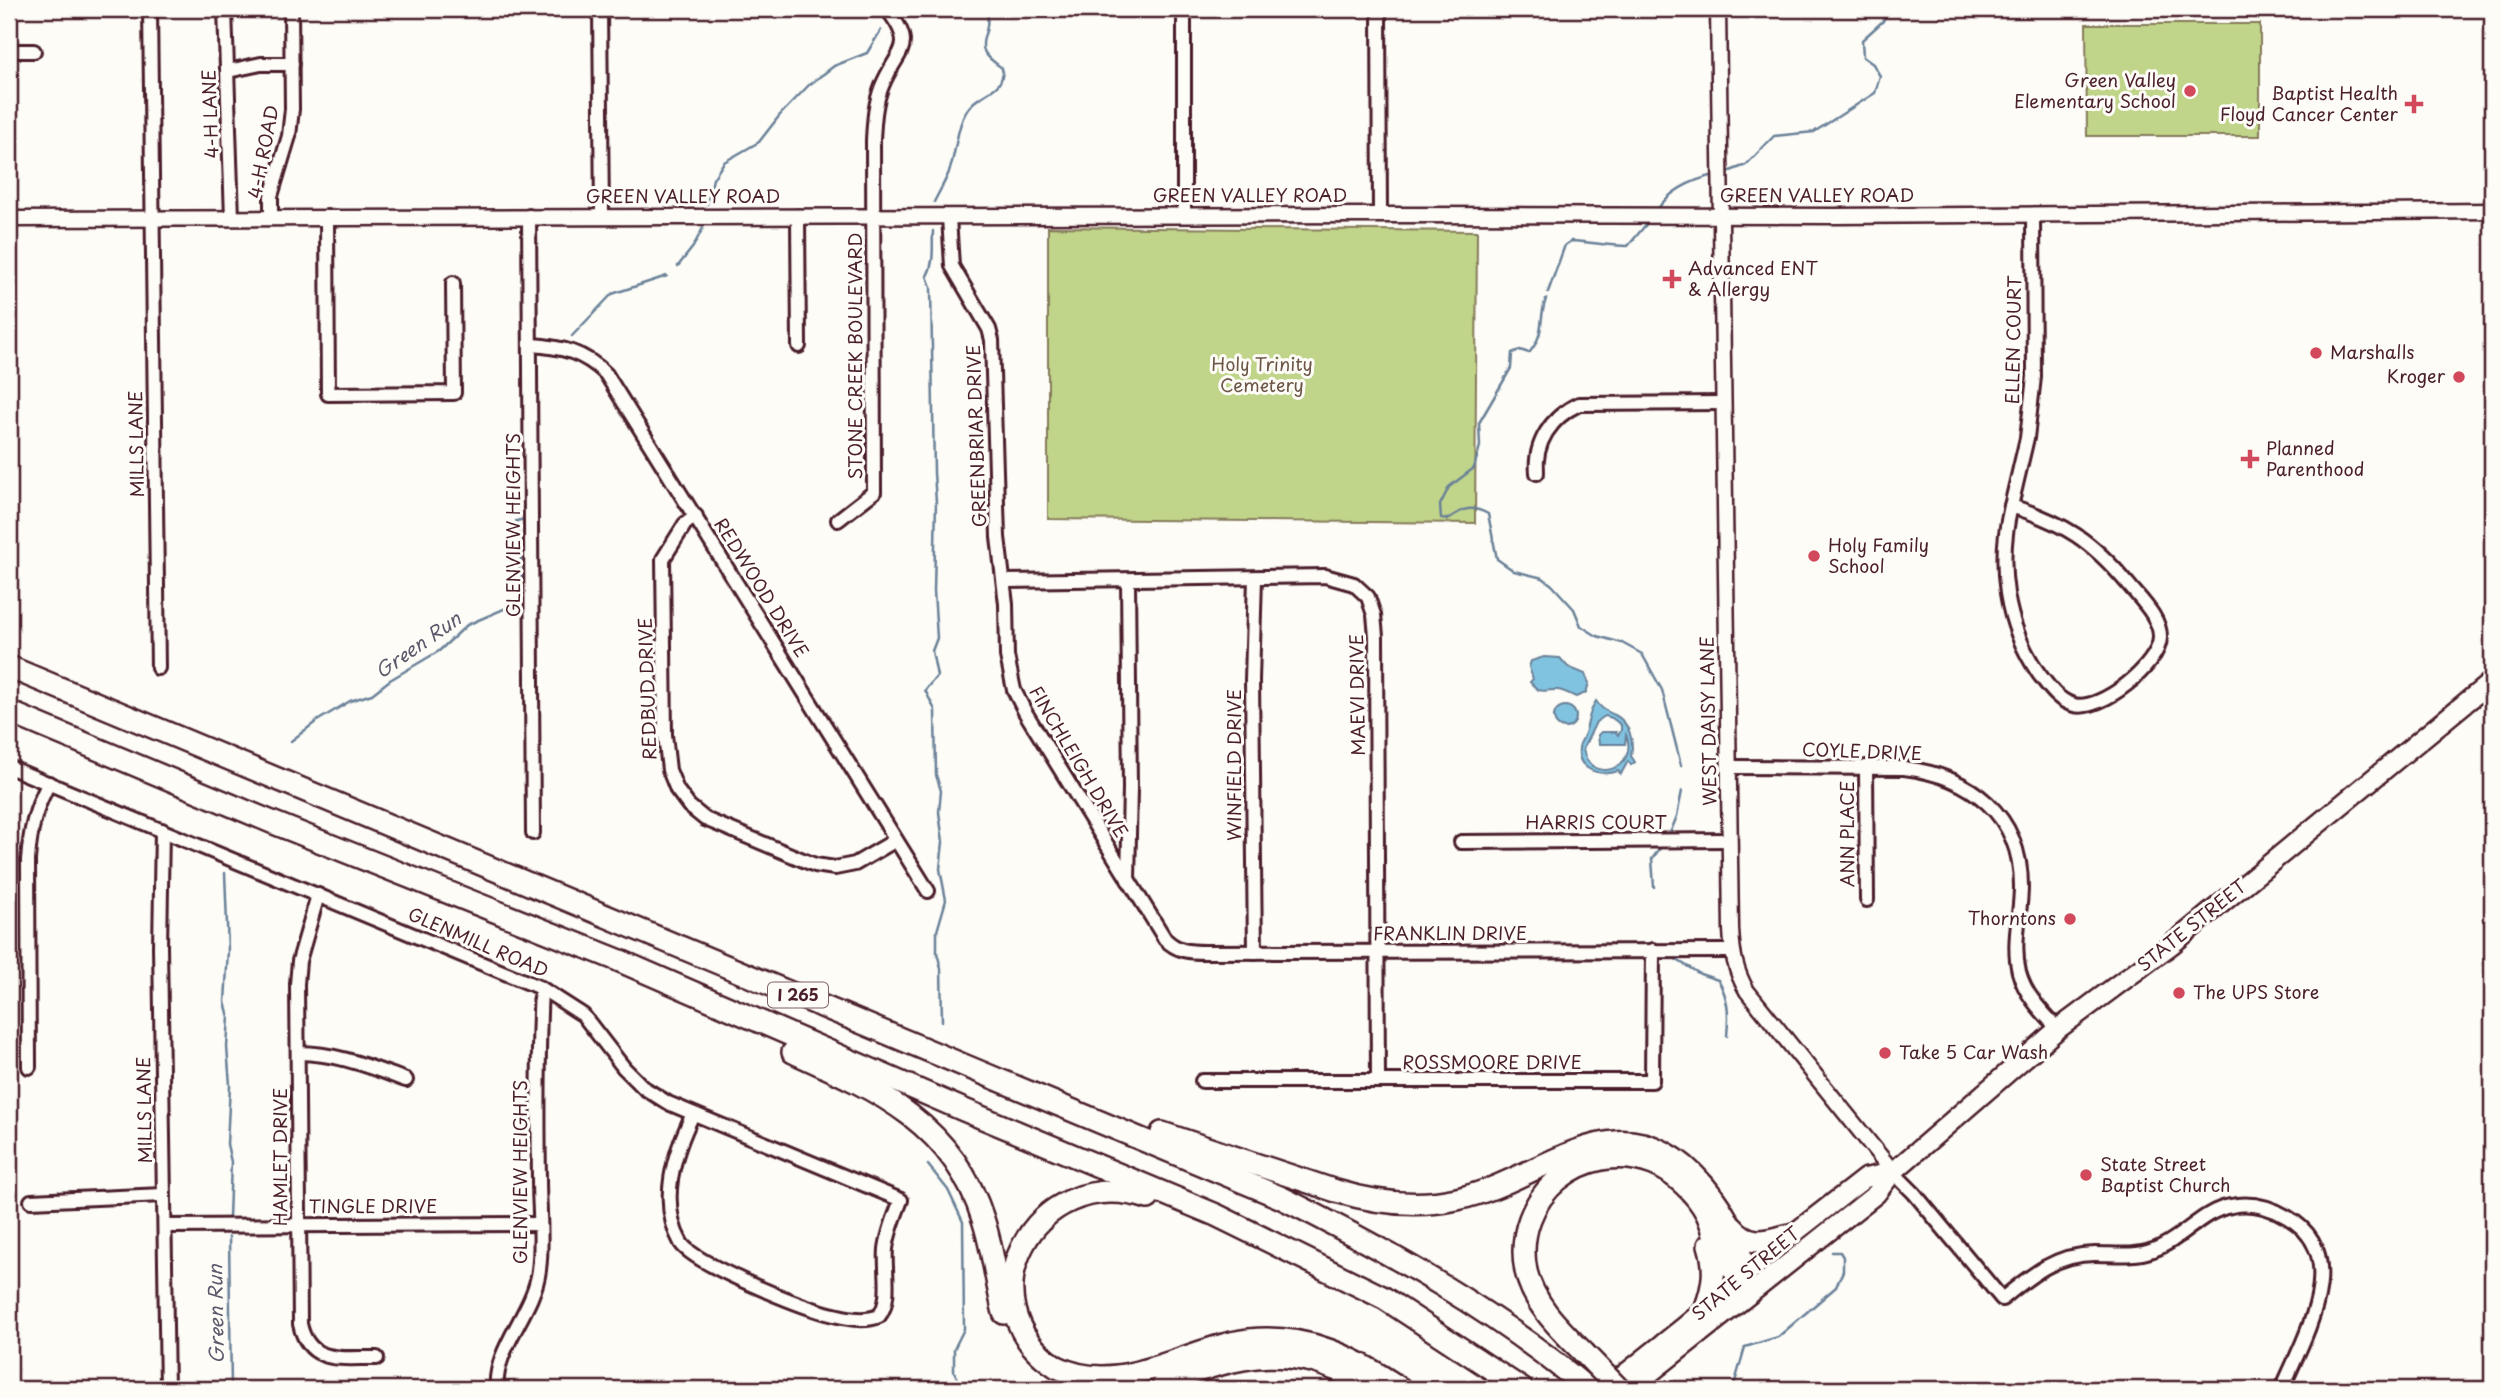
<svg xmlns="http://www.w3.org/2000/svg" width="2501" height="1398" viewBox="0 0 2501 1398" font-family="'Playpen Sans',sans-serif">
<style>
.green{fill:#c0d58a;stroke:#857a5a;stroke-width:2}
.water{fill:#80c3e1;stroke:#6a8198;stroke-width:2;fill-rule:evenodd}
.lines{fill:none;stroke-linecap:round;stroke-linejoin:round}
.stream{stroke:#6a8198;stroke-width:2.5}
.minor-casing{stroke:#4a1f2b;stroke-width:18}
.tertiary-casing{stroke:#4a1f2b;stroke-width:19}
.secondary-casing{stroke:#4a1f2b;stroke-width:23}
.motorway-casing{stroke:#4a1f2b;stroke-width:26}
.minor{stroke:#fdfcf7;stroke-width:12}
.tertiary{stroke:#fdfcf7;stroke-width:14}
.secondary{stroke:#fdfcf7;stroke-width:18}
.motorway{stroke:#fdfcf7;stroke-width:21}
.motorway-bridge-casing{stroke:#4a1f2b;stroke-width:26;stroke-linecap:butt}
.motorway-bridge{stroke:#fdfcf7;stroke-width:21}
.poi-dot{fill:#d1495b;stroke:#fdfcf7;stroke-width:2.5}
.labels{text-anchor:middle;stroke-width:6;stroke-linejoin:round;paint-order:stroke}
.shield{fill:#fdfcf7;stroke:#806168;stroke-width:2}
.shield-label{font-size:16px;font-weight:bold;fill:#4a1f2b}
.poi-label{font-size:18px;fill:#4a1f2b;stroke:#fdfcf7;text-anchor:start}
.street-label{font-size:18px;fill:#4a1f2b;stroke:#fdfcf7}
.park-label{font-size:18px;fill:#6d5648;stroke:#fdfcf7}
.water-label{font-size:19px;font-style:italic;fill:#5d586b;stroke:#fdfcf7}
</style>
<rect width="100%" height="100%" fill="#fdfcf7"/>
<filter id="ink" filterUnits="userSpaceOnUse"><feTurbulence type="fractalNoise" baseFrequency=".0143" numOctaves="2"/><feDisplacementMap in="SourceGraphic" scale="14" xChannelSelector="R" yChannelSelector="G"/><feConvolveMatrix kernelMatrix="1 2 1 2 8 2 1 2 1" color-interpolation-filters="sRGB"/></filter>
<g filter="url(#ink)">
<!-- green -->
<g class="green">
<path d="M2086 24H2260V136H2087Z"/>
<path d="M1048 227 1477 231 1475 523 1048 519Z"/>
</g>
<!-- water -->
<g class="water">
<path d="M1544 657 1560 658 1568 667 1585 674 1589 683 1586 693 1576 697C1570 694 1564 691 1558 690 1542 689 1542 696 1530 682L1533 679 1529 667 1531 661Z"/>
<path d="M1596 701C1601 709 1606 711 1615 715 1630 723 1634 741 1631 756L1635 762 1631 765 1628 761 1621 774 1618 771C1602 777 1576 771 1579 748 1579 743 1581 742 1583 738 1589 725 1587 715 1596 701ZM1605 716 1612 718 1621 725V731L1618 735 1616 732H1601L1598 735 1599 744H1625L1626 735C1640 768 1590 787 1583 749L1596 722Z"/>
<circle cx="1565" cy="717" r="11"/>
</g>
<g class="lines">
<!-- stream -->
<g class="stream">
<path d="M1725 173 1746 165 1774 136 1814 132 1875 93 1880 76 1873 64 1863 57 1862 40 1883 21 1886 12 1884 9"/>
<path d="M934 202C939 192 945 182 949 172 957 151 956 120 972 104 984 92 1006 89 1002 68 986 56 978 52 986 31 988 25 987 16 989 9"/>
<path d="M707 204 713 179 724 162 759 142 780 115 809 85 834 66 867 53 881 30"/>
<path d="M1657 210C1670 190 1692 180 1715 175"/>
<path d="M933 231C932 247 935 262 927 276L931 287 934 473 936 502 934 591 937 638 932 651 937 676 925 690 935 710 936 775 941 791 939 812 943 842 940 869 946 900 937 931V953L941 968 942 1021"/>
<path d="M678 266 693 247 703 228"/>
<path d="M1548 292 1565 245 1571 241C1590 242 1608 246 1628 246L1649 221"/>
<path d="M1546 299C1538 320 1546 333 1529 353L1520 350 1512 353 1511 368 1479 423 1480 446 1474 468 1449 487 1440 505 1441 518 1448 519C1464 508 1471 505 1488 514L1497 559 1514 571 1543 578 1552 585 1574 609 1581 626 1597 636 1622 643 1642 654 1662 690 1681 765"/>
<path d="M572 336 612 294 667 276"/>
<path d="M291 741 317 721 350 701 372 694 390 680 439 651 467 625 518 603 525 591 519 568 522 553 516 521 525 519"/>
<path d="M1669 836 1677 816 1682 791"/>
<path d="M225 873 228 950 225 1002 229 1017 227 1047 230 1085 227 1144 231 1162 229 1218"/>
<path d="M1654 887 1652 859 1661 847"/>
<path d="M1672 957 1700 974 1718 980C1729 999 1729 1014 1727 1036"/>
<path d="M928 1165 948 1190 963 1222 964 1329 954 1349V1371L962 1389"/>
<path d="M229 1237 231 1389"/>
<path d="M1733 1389 1745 1347 1778 1337 1836 1287 1843 1271V1257L1840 1252H1832"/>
</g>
<defs>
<g id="minor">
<path d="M150 9 158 668"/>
<path d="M225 9 232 218"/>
<path d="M600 9 602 216"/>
<path d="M1379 9 1380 215"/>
<path d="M9 51H34"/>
<path d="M228 71 261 64H292"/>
<path d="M1184 215V9"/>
<path d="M529 216 533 833"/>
<path d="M798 216 799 346"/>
<path d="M327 217 328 394 454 393 453 283"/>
<path d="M949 217 952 266 989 329 992 340 998 537 1006 604 1007 656 1014 690 1025 712 1165 939C1177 951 1188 952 1205 952L1732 951"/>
<path d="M271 218V196L289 136 292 109 291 9"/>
<path d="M531 345C562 347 584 352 606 374L928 891"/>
<path d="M1537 473C1534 443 1551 417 1579 404L1724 403"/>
<path d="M2011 506C2065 523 2092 541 2128 584 2140 599 2161 618 2160 638 2159 665 2101 712 2074 705 2058 701 2049 687 2039 674 2005 625 1997 564 2011 506Z"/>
<path d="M2011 506 2027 438 2034 377 2033 215"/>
<path d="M696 516 685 524 663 559 665 735 669 770 677 790 689 806 705 819 815 865 835 868 855 864 896 840"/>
<path d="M838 520 874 492 873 140C874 121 875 103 882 86 897 49 918 49 887 9"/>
<path d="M1255 578 1252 680 1255 952"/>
<path d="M1004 581 1325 576 1354 584 1368 597 1374 615 1376 636 1378 1080"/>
<path d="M9 767 541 988 583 1015 624 1068 644 1088 668 1103 901 1200C895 1216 888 1232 886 1249 884 1269 892 1300 879 1316 863 1323 842 1317 826 1313 798 1305 694 1264 681 1243 658 1202 674 1153 693 1114"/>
<path d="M1729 767 1904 768C1970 776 2021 814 2021 886 2021 915 2012 943 2019 972 2025 995 2042 1012 2058 1029"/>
<path d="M1866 767 1867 900"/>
<path d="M162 830 160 947 167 1389"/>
<path d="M1461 842 1730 840"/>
<path d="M1128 880 1130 788 1128 581"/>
<path d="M318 895 299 961 297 984 300 1324C309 1366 343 1357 377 1358"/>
<path d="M298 1053C337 1053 370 1067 406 1080"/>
<path d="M29 1067 28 860C30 832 35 808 49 783"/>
<path d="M1202 1081H1652L1653 950"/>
<path d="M1893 1172 1914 1193 2002 1299C2031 1275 2056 1254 2095 1254 2114 1254 2135 1257 2153 1250 2182 1240 2201 1211 2231 1206 2251 1202 2270 1207 2287 1217 2354 1255 2303 1339 2282 1389"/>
<path d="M31 1201 163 1195"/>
<path d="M165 1226 540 1224"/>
<path d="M497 1389C493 1349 534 1312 539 1270 543 1240 539 1209 539 1180 538 1116 538 1051 541 988"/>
</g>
<g id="tertiary">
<path d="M1718 9 1731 929C1732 952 1735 971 1747 991L1893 1172"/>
<path d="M9 219 1380 215 1834 216 2492 211"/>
</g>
<g id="secondary">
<path d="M1606 1389 1685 1326 1793 1234 1865 1178 1893 1172"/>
<path d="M1630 1389 1876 1194 1893 1172 2058 1029 2171 945 2492 681"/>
</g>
<g id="motorway">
<path d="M9 667 1282 1198C1390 1252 1495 1311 1588 1389"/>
<path d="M9 712 274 823 618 960 964 1110 1216 1215 1384 1298 1522 1389"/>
<path d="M793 1052C877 1090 953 1123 983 1219 993 1249 996 1282 1004 1313"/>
<path d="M1162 1133 1336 1191C1376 1203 1416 1208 1457 1199 1547 1180 1620 1088 1704 1186 1725 1211 1743 1245 1743 1277"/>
<path d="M1148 1198C1031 1161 961 1307 1057 1367 1121 1398 1184 1348 1249 1340 1307 1334 1354 1357 1401 1389"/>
<path d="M1732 1227C1750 1249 1770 1240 1793 1234"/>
<path d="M1706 1307C1714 1285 1716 1268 1709 1245"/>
<path d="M1584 1353C1561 1330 1533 1304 1526 1271 1511 1197 1584 1137 1653 1164 1674 1172 1697 1194 1707 1214 1720 1243 1714 1257 1743 1277"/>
<path d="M1164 1383C1238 1355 1299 1338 1369 1389"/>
</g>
</defs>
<!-- minor casing -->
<use href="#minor" class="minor-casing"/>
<!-- tertiary casing -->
<use href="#tertiary" class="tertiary-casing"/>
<!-- secondary casing -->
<use href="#secondary" class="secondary-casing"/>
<!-- motorway casing -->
<use href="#motorway" class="motorway-casing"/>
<!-- minor -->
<use href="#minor" class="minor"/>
<!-- tertiary -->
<use href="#tertiary" class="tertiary"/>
<!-- secondary -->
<use href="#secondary" class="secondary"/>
<!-- motorway -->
<use href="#motorway" class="motorway"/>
<defs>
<path id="motorway-bridge" d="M1584 1353 1619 1389"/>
</defs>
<!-- motorway-bridge casing -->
<use href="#motorway-bridge" class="motorway-bridge-casing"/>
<!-- motorway-bridge -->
<use href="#motorway-bridge" class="motorway-bridge"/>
</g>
</g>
<!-- markers -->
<g class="poi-dot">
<circle cx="2190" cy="91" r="7"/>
<path d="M2410.5 93.5h7v7h7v7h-7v7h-7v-7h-7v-7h7z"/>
<path d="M1668.5 268.5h7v7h7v7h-7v7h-7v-7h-7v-7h7z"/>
<circle cx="2316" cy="353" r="7"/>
<circle cx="2459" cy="377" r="7"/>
<path d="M2246.5 448.5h7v7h7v7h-7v7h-7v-7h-7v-7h7z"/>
<circle cx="1814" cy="556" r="7"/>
<circle cx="2070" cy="919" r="7"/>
<circle cx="2179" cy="993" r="7"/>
<circle cx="1885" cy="1053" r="7"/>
<circle cx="2086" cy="1175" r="7"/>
</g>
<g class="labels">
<!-- shield labels -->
<rect class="shield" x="768" y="982.5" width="60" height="25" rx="5"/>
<g class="shield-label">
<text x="798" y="1001">I 265</text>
</g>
<!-- poi labels -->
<g class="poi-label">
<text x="2176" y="87" text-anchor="end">Green Valley<tspan x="2176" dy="21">Elementary School</tspan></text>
<text x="2398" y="100" text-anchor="end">Baptist Health<tspan x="2398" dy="21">Floyd Cancer Center</tspan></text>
<text x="1688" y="275">Advanced ENT<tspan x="1688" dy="21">&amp; Allergy</tspan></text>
<text x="2330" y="359">Marshalls</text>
<text x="2445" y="383" text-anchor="end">Kroger</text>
<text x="2266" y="455">Planned<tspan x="2266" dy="21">Parenthood</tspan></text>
<text x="1828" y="552">Holy Family<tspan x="1828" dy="21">School</tspan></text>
<text x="2056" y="925" text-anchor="end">Thorntons</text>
<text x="2193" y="999">The UPS Store</text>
<text x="1899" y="1059">Take 5 Car Wash</text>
<text x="2100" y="1171">State Street<tspan x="2100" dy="21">Baptist Church</tspan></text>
</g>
<!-- street labels -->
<g class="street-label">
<text transform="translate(211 114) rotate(-92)" y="6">4-H LANE</text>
<text transform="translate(264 152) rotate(-79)" y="6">4-H ROAD</text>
<text x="1250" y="202">GREEN VALLEY ROAD</text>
<text x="1817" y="202">GREEN VALLEY ROAD</text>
<text x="683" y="203">GREEN VALLEY ROAD</text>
<text transform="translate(2014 340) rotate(-89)" y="6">ELLEN COURT</text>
<text transform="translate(856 356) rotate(-90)" y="6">STONE CREEK BOULEVARD</text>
<text transform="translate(977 436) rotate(-92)" y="6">GREENBRIAR DRIVE</text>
<text transform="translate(137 444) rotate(-91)" y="6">MILLS LANE</text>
<text transform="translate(514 525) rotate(-90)" y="6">GLENVIEW HEIGHTS</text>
<text transform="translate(761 588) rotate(58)" y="6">REDWOOD DRIVE</text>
<text transform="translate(648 689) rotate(-92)" y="6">REDBUD DRIVE</text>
<text transform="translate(1358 695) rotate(-91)" y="6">MAEVI DRIVE</text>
<text transform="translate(1709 721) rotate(-91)" y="6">WEST DAISY LANE</text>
<text transform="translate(1862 752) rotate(2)" y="6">COYLE DRIVE</text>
<text transform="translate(1078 762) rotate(59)" y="6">FINCHLEIGH DRIVE</text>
<text transform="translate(1235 765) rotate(-90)" y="6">WINFIELD DRIVE</text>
<text x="1596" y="829">HARRIS COURT</text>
<text transform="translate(1848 834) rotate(-90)" y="6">ANN PLACE</text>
<text transform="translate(2192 926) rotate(-39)" y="6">STATE STREET</text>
<text x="1450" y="940">FRANKLIN DRIVE</text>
<text transform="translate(478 943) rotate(23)" y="6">GLENMILL ROAD</text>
<text x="1492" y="1069">ROSSMOORE DRIVE</text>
<text transform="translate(145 1110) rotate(-91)" y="6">MILLS LANE</text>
<text transform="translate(281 1157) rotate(-90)" y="6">HAMLET DRIVE</text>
<text transform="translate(521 1172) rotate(-90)" y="6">GLENVIEW HEIGHTS</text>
<text x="373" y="1213">TINGLE DRIVE</text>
<text transform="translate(1746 1274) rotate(-40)" y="6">STATE STREET</text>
</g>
<!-- park labels -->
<g class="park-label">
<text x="1262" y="371">Holy Trinity<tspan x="1262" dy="21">Cemetery</tspan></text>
</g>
<!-- water labels -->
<g class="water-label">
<text transform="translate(418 645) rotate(-35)" y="7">Green Run</text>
<text transform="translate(216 1314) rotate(-91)" y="7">Green Run</text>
</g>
</g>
<!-- margin -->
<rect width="2501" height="1398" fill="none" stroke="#fdfcf7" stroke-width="35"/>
<rect x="18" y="18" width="2466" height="1363" fill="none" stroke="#4a1f2b" stroke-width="2.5" filter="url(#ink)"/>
</svg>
